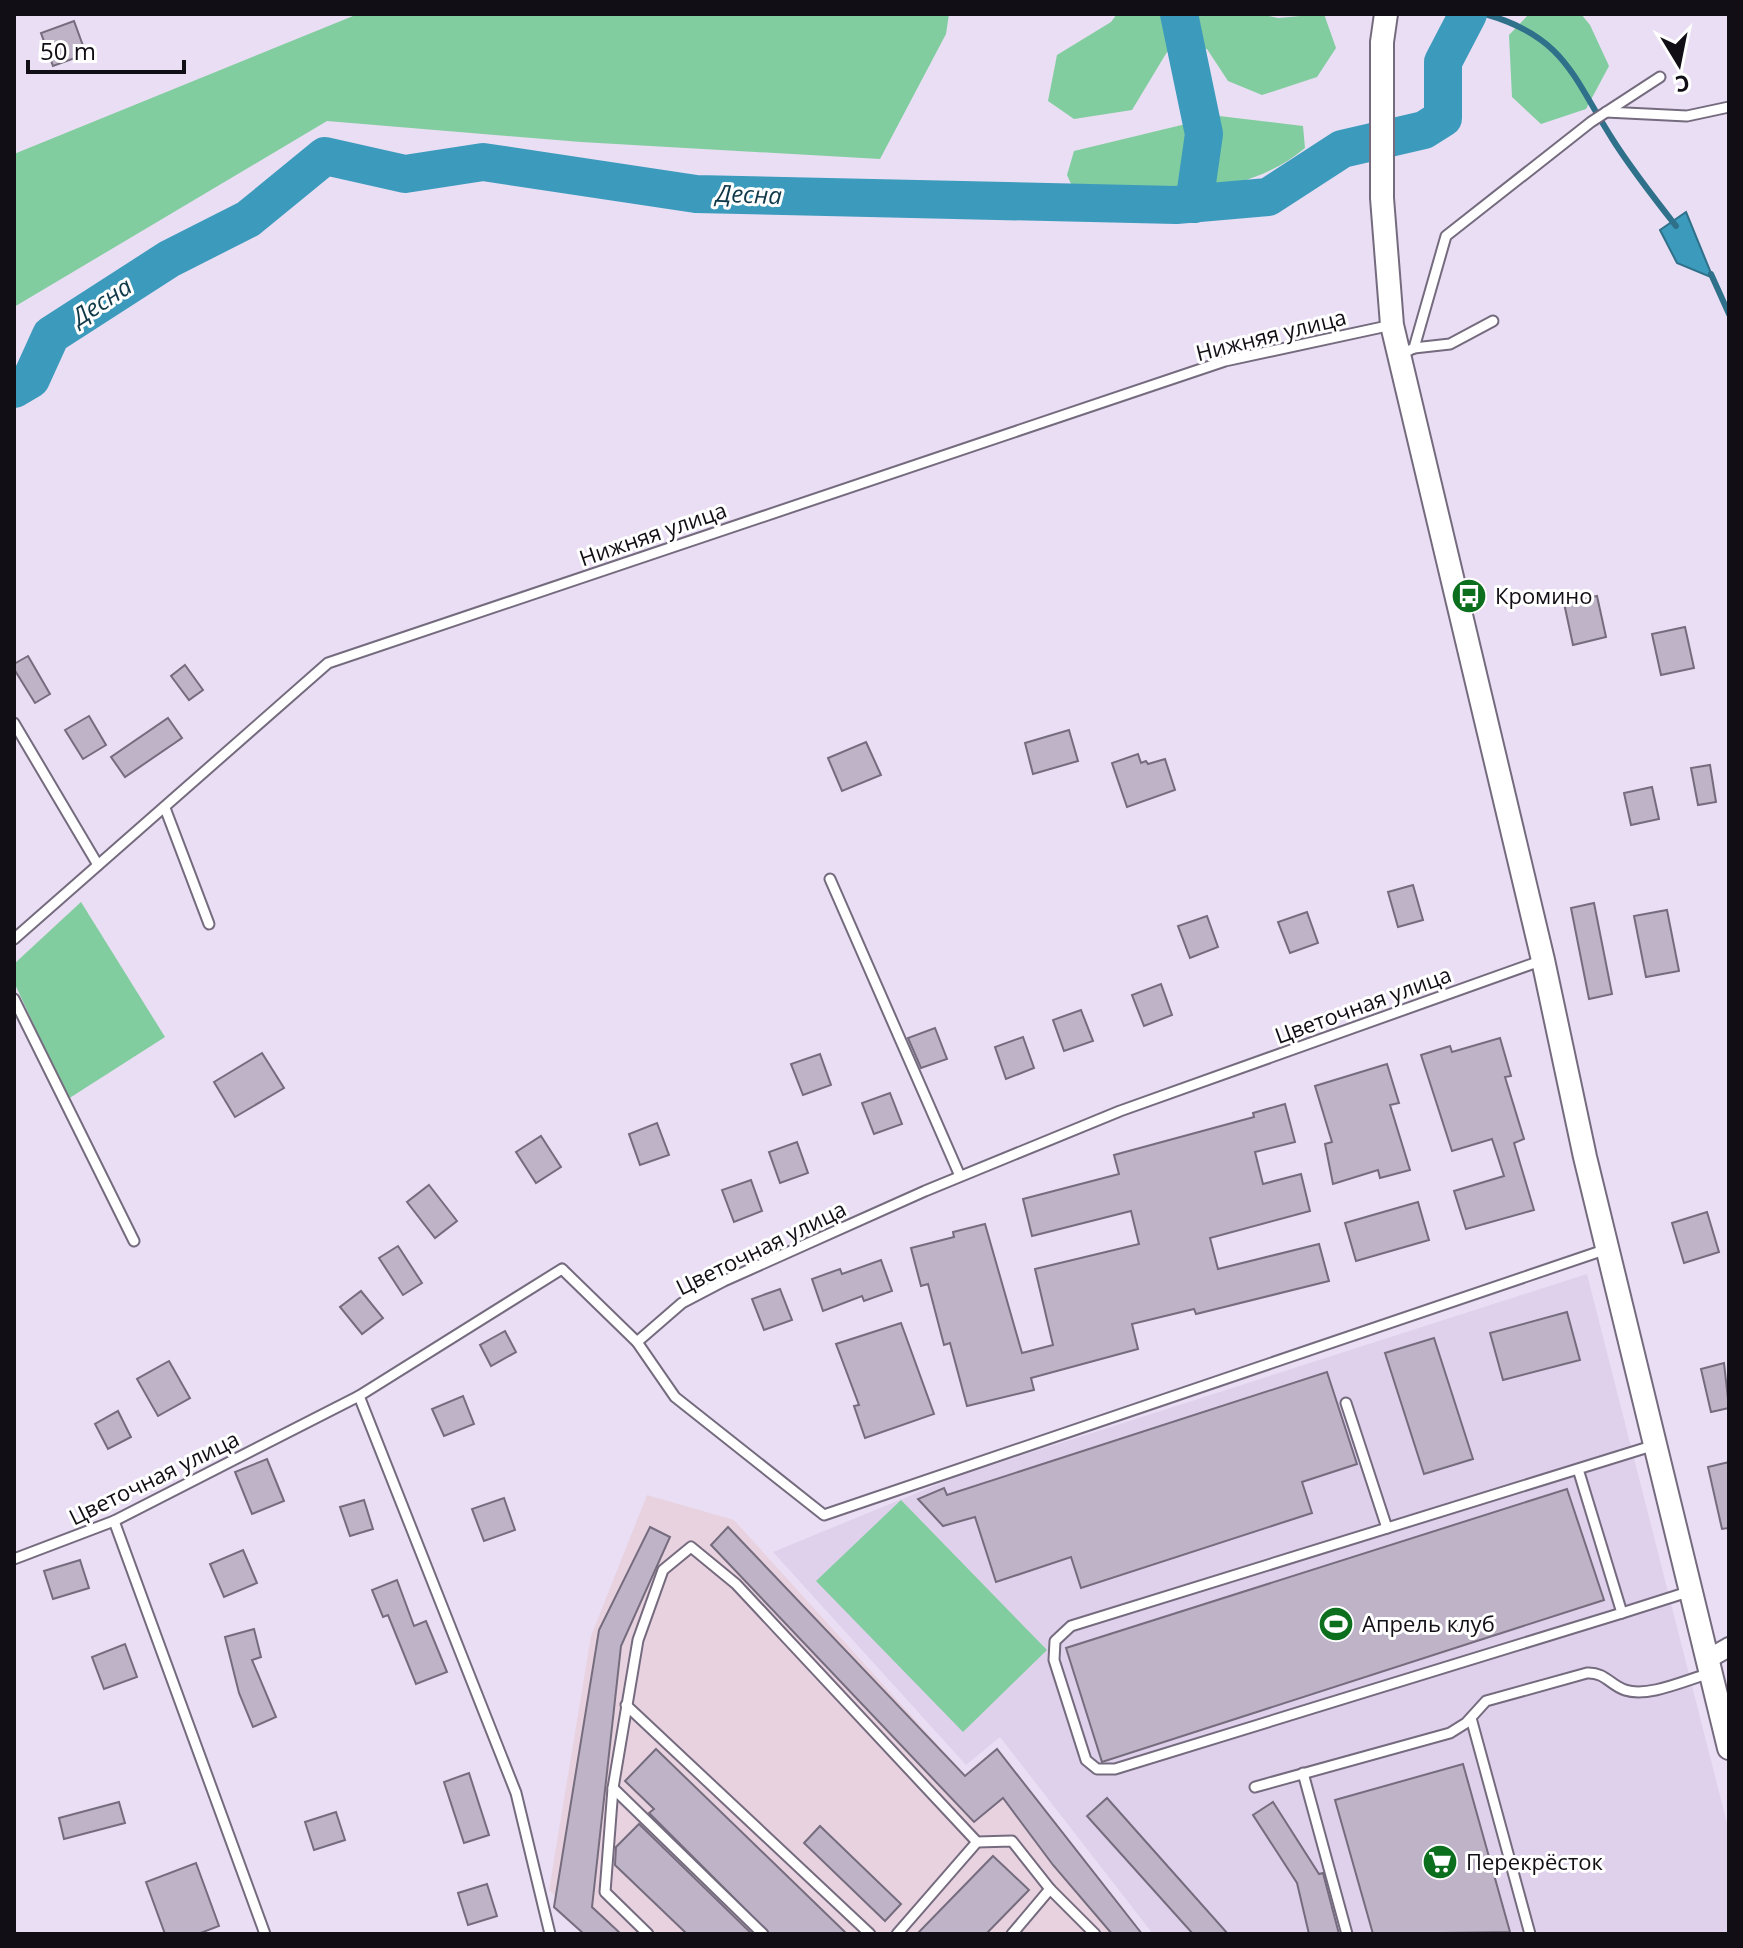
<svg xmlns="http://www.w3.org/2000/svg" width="1743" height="1948" viewBox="0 0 1743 1948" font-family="'Open Sans',sans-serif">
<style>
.built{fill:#dfd1ec}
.industrial{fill:#e8d2e0}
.green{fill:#82cd9f}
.water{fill:#3c9bbc;stroke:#2f718a;stroke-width:2}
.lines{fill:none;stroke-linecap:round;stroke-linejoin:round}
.stream{stroke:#2f718a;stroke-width:6}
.river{stroke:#3c9bbc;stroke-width:38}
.building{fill:#beb3c7;stroke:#756c7e;stroke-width:2}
.service-casing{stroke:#756b7e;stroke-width:13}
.minor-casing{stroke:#756b7e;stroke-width:22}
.tertiary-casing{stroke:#756b7e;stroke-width:26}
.service{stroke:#fff;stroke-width:9}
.minor{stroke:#fff;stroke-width:18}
.tertiary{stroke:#fff;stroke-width:22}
.labels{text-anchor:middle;stroke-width:6;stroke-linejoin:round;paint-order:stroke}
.street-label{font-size:22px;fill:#120e15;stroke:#fff}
.poi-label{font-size:22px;fill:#120e15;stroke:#fff;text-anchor:start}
.water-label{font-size:24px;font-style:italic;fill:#0f3948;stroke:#fff}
</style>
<rect width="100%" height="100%" fill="#e9def3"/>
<!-- built -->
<path class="built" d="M1587 1274 1729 1831V1934H1153L1000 1737 966 1765 773 1552 958 1476Z"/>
<!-- industrial -->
<path class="industrial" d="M647 1495 734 1520 965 1775 997 1749 1143 1934H594L549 1890 591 1636Z"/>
<!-- green -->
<g class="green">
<path d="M358 14H949L946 34 880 159 581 142 327 121 14 307V154Z"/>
<path d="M1117 14H1260L1278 18 1324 14 1336 48 1317 77 1262 95 1228 81 1207 49 1167 52 1132 110 1074 119 1048 101 1057 55 1111 22Z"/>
<path d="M1529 14H1581L1590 25 1609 66 1586 109 1541 124 1512 97 1509 35Z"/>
<path d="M1219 116 1303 126 1305 148C1244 200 1151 195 1076 195L1067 175 1074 151Z"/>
<path d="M81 902 165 1037 68 1099 14 982V964Z"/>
<path d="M901 1500 1047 1650 963 1732 816 1581Z"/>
</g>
<!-- water -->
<path class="water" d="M1686 212 1713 278 1677 263 1660 230Z"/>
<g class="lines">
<!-- stream -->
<g class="stream">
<path d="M1485 14C1566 37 1573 78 1613 140 1632 170 1654 198 1676 226"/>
<path d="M1711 274 1729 314"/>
</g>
<!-- river -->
<g class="river">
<path d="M1179 14 1204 134 1194 204"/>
<path d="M14 389 31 379 51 335 169 259 248 219 325 156 405 174 483 162 696 194 1176 205 1268 197 1342 149 1424 130 1443 118V62L1468 14"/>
</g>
</g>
<!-- building -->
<g class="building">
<path d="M74 21 86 54 53 66 41 33Z"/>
<path d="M1597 596 1606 637 1573 645 1564 603Z"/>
<path d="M1685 627 1694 668 1661 675 1652 634Z"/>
<path d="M28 656 50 694 35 703 14 669V664Z"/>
<path d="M185 665 203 690 189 700 171 676Z"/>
<path d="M89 716 106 745 83 759 65 730Z"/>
<path d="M168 718 182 738 125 777 111 757Z"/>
<path d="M1069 730 1078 761 1033 774 1025 743Z"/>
<path d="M866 742 881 775 842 791 828 758Z"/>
<path d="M1138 754 1141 763 1146 761 1148 764 1165 759 1175 790 1127 807 1112 763Z"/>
<path d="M1710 765 1716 802 1698 805 1691 768Z"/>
<path d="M1652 787 1659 819 1631 825 1624 793Z"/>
<path d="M1413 885 1423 920 1398 927 1388 892Z"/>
<path d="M1594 903 1612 994 1589 999 1571 908Z"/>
<path d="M1667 910 1679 971 1646 977 1634 916Z"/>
<path d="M1307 912 1318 943 1290 953 1278 922Z"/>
<path d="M1207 916 1218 947 1190 958 1178 926Z"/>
<path d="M1161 984 1172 1015 1144 1026 1132 995Z"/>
<path d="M1081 1010 1093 1041 1064 1051 1053 1020Z"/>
<path d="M935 1028 947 1059 921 1068 908 1038Z"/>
<path d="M1023 1037 1034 1068 1006 1079 995 1047Z"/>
<path d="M1500 1038 1511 1076 1505 1077 1524 1139 1514 1143 1534 1210 1466 1229 1454 1191 1504 1176 1492 1139 1452 1151 1421 1055 1450 1046 1452 1052Z"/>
<path d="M262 1053 284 1088 235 1117 214 1082Z"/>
<path d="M820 1054 831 1085 803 1095 791 1064Z"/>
<path d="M1387 1064 1399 1103 1390 1105 1410 1170 1380 1178 1378 1170 1333 1184 1325 1144 1332 1142 1315 1086Z"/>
<path d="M890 1093 902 1124 874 1134 862 1103Z"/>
<path d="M1285 1104 1295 1142 1255 1152 1263 1184 1301 1174 1310 1211 1210 1238 1218 1269 1319 1244 1329 1281 1196 1314 1194 1309 1132 1324 1138 1349 1031 1378 1034 1390 967 1406 950 1343 944 1345 928 1284 921 1286 911 1248 954 1237 953 1232 985 1224 1022 1353 1053 1345 1035 1269 1139 1244 1131 1211 1032 1236 1023 1199 1119 1174 1114 1155 1254 1117 1253 1113Z"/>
<path d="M657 1123 669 1155 640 1165 629 1134Z"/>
<path d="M541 1136 561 1167 536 1183 516 1152Z"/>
<path d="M797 1142 808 1173 780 1183 769 1152Z"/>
<path d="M751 1180 762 1211 734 1222 722 1190Z"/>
<path d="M429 1185 457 1221 435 1238 407 1202Z"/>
<path d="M1418 1202 1429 1240 1356 1261 1345 1223Z"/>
<path d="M1707 1212 1719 1252 1684 1263 1672 1223Z"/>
<path d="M398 1246 422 1283 403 1295 379 1258Z"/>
<path d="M881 1260 892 1291 864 1301 862 1296 823 1311 812 1279 840 1269 842 1274Z"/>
<path d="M780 1289 792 1320 764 1330 752 1299Z"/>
<path d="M361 1291 383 1318 362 1334 340 1307Z"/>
<path d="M1567 1312 1580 1360 1503 1380 1490 1333Z"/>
<path d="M901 1323 934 1414 865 1438 854 1406 859 1405 836 1344Z"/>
<path d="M505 1331 516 1352 491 1366 480 1345Z"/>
<path d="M1434 1338 1473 1459 1424 1474 1385 1353Z"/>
<path d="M169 1361 190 1398 158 1416 137 1379Z"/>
<path d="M1724 1363 1729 1408 1711 1412 1701 1369Z"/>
<path d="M1327 1372 1357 1464 1302 1482 1312 1513 1081 1588 1071 1557 996 1582 975 1517 943 1526 918 1499 944 1488 947 1495Z"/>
<path d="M463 1396 474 1424 444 1436 432 1409Z"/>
<path d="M118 1411 131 1437 108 1449 95 1424Z"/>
<path d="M267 1459 284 1501 252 1514 235 1472Z"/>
<path d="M1729 1462V1528L1722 1529 1708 1467Z"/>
<path d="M1567 1489 1604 1600 1102 1762 1066 1648Z"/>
<path d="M504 1498 515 1530 484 1541 472 1509Z"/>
<path d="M364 1500 373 1529 350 1536 340 1507Z"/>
<path d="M650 1527 670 1537 621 1646 592 1907 621 1934H584L554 1907 599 1630Z"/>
<path d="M728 1527 965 1776 997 1749 1142 1934H1112L1053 1865 1003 1798 974 1822 711 1545Z"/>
<path d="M243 1550 257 1583 224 1597 210 1564Z"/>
<path d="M80 1560 89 1588 53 1599 44 1571Z"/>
<path d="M397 1580 414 1626 426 1621 447 1672 416 1684 388 1615 383 1617 372 1590Z"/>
<path d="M254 1629 261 1657 252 1660 276 1717 253 1727 239 1693 225 1637Z"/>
<path d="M125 1644 137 1677 104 1689 92 1657Z"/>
<path d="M656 1749 847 1934H770L649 1813 654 1809 625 1781Z"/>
<path d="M1463 1764 1510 1932 1373 1934 1335 1800Z"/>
<path d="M469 1773 489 1835 464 1843 444 1782Z"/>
<path d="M1107 1798 1228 1934H1193L1087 1816Z"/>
<path d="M119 1802 125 1823 64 1839 59 1818Z"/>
<path d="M1273 1802 1319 1874 1323 1873 1339 1934H1309L1297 1883 1253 1815Z"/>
<path d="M336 1812 345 1840 314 1850 305 1822Z"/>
<path d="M639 1824 752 1934H687L615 1865 616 1847Z"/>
<path d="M820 1826 901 1904 885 1921 804 1843Z"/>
<path d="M993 1856 1029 1890 986 1934H917Z"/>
<path d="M196 1863 219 1926 198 1934H165L146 1882Z"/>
<path d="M487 1884 497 1916 468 1925 458 1893Z"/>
</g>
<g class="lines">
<defs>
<g id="service">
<path d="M1606 112 1687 116 1729 107"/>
<path d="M1414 348 1450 344 1493 321"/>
<path d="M1399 355 1414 348 1446 236 1591 122 1660 77"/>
<path d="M14 723 98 865"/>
<path d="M165 808 209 924"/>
<path d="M830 879 960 1176"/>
<path d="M14 939 328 663 1225 361 1392 325"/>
<path d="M14 999 134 1241"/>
<path d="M637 1342 675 1397 824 1515 1607 1249"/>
<path d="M359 1396 516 1793 550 1934"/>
<path d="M1346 1403 1387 1528"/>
<path d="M1578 1469 1622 1613 1115 1769H1097L1086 1760 1054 1660 1055 1641 1071 1626 1655 1445"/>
<path d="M114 1521 265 1934"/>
<path d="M14 1559 114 1521 359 1396 562 1269 637 1342 682 1303 724 1281 925 1191 1120 1111 1543 960"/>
<path d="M1622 1613 1691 1591"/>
<path d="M626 1705 870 1934"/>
<path d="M1471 1718 1530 1934"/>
<path d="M1303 1773 1347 1934"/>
<path d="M1255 1787 1450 1733 1466 1723 1486 1701 1587 1673C1605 1672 1610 1685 1625 1690 1649 1698 1688 1679 1711 1673"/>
<path d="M613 1788 763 1934"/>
<path d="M648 1934 605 1892 613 1788 638 1640 663 1570 691 1547 736 1584 977 1842 1012 1841 1050 1889 1095 1934"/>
<path d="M897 1934 977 1842"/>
<path d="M1012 1934 1050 1889"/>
</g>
<path id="minor" d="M1708 1659 1729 1647"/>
<path id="tertiary" d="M1386 14 1382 42V198L1392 325 1543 960 1585 1157 1729 1748"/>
</defs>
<!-- service casing -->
<use href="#service" class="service-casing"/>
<!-- minor casing -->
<use href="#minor" class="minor-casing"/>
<!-- tertiary casing -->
<use href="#tertiary" class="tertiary-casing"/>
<!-- service -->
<use href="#service" class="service"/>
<!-- minor -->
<use href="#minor" class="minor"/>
<!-- tertiary -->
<use href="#tertiary" class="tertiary"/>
</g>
<!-- icons -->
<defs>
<symbol id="bus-disc" viewBox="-11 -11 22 22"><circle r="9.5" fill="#0b6f1e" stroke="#fff"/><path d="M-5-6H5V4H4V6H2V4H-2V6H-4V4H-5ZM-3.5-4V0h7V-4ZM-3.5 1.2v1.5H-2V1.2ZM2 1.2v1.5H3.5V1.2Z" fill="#fff"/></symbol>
<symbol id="stadium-disc" viewBox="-11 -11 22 22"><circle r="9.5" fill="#0b6f1e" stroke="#fff"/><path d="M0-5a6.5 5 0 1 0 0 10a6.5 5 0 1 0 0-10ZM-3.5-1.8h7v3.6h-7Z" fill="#fff"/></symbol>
<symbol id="supermarket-disc" viewBox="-11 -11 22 22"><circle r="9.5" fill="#0b6f1e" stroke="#fff"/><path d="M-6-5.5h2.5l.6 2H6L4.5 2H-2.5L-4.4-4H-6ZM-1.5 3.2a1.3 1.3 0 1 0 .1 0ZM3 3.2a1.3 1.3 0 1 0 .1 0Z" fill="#fff"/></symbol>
</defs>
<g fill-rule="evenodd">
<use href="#bus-disc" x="1449" y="576" width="40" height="40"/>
<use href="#stadium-disc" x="1316" y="1604" width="40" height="40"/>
<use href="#supermarket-disc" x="1420" y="1842" width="40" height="40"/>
</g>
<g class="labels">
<!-- street labels -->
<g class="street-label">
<text transform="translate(1271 335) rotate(-14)" y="8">Нижняя улица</text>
<text transform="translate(653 534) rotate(-19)" y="8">Нижняя улица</text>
<text transform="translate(1363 1005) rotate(-20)" y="8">Цветочная улица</text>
<text transform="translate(761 1248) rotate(-26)" y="8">Цветочная улица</text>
<text transform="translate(154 1478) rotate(-26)" y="8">Цветочная улица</text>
</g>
<!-- poi labels -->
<g class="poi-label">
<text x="1495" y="604">Кромино</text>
<text x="1362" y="1632">Апрель клуб</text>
<text x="1466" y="1870">Перекрёсток</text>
</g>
<!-- water labels -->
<g class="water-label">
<text transform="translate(749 195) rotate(2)" y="8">Десна</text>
<text transform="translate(102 302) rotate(-33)" y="8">Десна</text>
</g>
</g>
<!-- border -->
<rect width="1743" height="1948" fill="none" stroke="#120e15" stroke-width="32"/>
<!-- north arrow -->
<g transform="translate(1679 64) rotate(170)" stroke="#ffffff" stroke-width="6" paint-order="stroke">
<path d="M0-6L14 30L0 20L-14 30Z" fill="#120e15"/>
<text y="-12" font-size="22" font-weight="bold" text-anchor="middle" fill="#120e15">С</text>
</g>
<!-- scale -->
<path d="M28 60v12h156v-12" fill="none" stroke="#120e15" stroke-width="4"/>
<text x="40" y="60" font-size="24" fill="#120e15" stroke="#ffffff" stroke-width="6" paint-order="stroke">50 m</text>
</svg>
